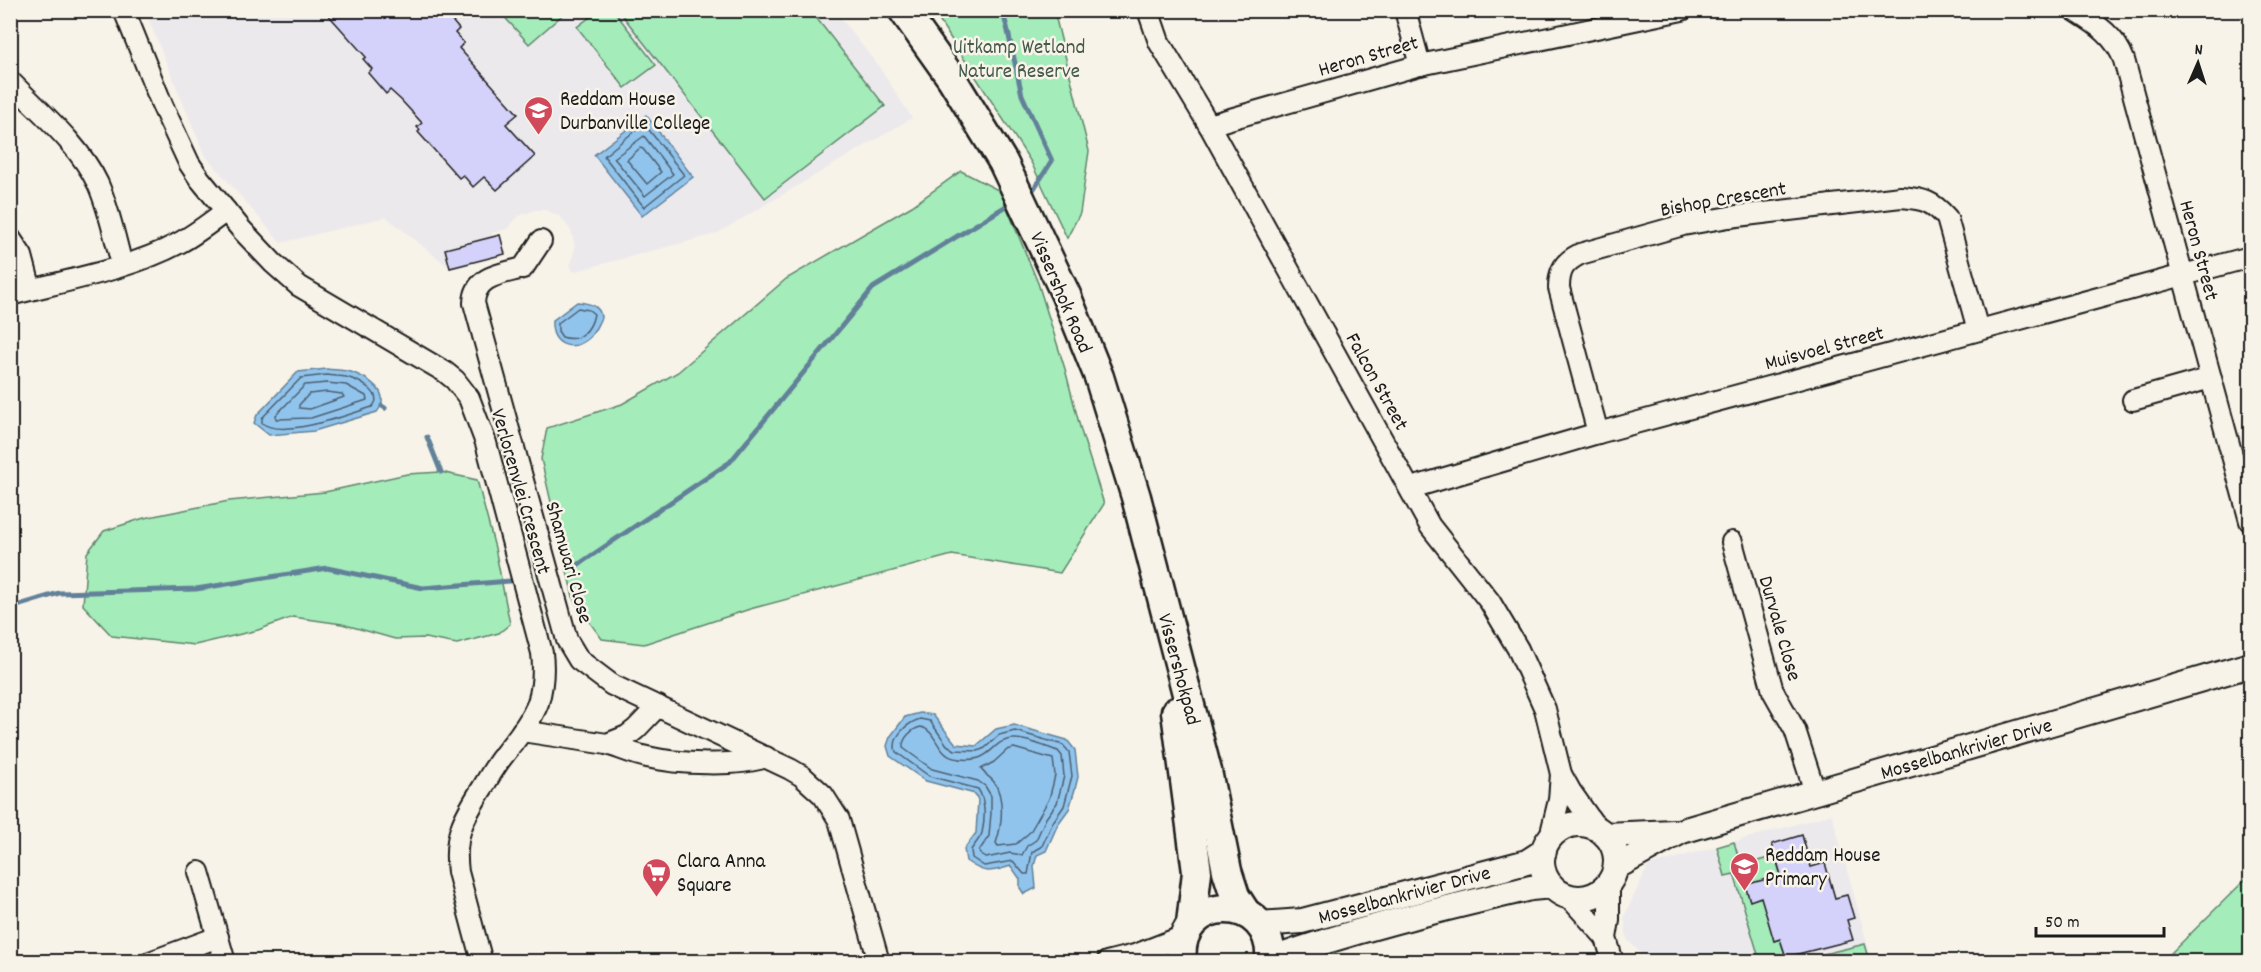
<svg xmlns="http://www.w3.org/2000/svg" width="2261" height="972" viewBox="0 0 2261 972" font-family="Dekko,sans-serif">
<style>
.built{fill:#ece9ed}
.green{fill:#a4ecba;stroke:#60846b;stroke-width:1.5}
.water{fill:#91c4ed;stroke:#628199;stroke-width:1.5}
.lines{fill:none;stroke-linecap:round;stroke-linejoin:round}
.shore{stroke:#4b5f70;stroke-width:1.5}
.stream{stroke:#628199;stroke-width:5}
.building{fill:#d4d2fa;stroke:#1c1c1c;stroke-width:1.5}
.minor-casing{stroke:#1c1c1c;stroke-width:24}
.tertiary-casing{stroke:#1c1c1c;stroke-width:28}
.secondary-casing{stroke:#1c1c1c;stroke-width:33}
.minor{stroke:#f7f3e8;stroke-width:20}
.tertiary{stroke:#f7f3e8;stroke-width:24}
.secondary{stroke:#f7f3e8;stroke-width:28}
.labels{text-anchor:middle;stroke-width:5;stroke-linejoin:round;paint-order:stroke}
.park-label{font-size:21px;fill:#455a4b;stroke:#f7f3e8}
.street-label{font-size:21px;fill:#1c1c1c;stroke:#f7f3e8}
.poi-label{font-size:21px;fill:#1c1c1c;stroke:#f7f3e8;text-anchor:start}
</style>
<rect width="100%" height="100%" fill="#f7f3e8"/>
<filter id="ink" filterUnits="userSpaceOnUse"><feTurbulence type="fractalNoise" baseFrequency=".0167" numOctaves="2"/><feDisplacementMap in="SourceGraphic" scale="12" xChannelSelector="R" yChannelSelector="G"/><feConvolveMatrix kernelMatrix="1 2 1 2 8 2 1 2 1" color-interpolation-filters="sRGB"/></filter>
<g filter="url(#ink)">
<!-- built -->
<g class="built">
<path d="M145 11H835L880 68 912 118 716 234 572 272 570 264 575 248 571 231 561 217 545 210H536L519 216 507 229 492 233 493 237 500 235 505 254 450 268 386 217 281 243 204 154Z"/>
<path d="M1832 814 1872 961H1648L1627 939 1624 917 1648 866Z"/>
</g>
<!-- green -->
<g class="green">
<path d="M499 11H567L529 44Z"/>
<path d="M598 11H614L656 65 625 88 577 27Z"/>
<path d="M619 11H811L885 106 765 198Z"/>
<path d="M933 11H1054L1089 151 1080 213 1067 238 1031 162Z"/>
<path d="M961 171 1000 191 1038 283 1065 369 1081 431 1104 504 1060 573 952 555 750 609 644 644 602 639 574 601 541 459 547 428 622 404 678 372 786 279 912 206Z"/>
<path d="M441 472 477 480 495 548 510 624 499 633 457 644 425 638 395 639 342 624 293 617 258 630 195 645 112 636 83 605 87 553 104 531 144 518 229 501 325 492 407 474Z"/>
<path d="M1734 842 1741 866 1775 856 1781 876 1746 885 1750 900 1770 895 1774 941 1780 939 1786 957 1770 961H1760L1734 874 1725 876 1717 847Z"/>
<path d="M2250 875V961H2162L2171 953Z"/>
<path d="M1865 944 1870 961H1795Z"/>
</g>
<!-- water -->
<g class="water">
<path d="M646 115 693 177 642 216 594 155Z"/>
<path d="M577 302C588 303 601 305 601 318 597 325 594 334 588 339 570 353 551 344 552 321Z"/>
<path d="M327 369C334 370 344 370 351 372 368 378 393 393 377 412L314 431 269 435 254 423 257 415 298 372Z"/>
<path d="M920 713 933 715 956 744 976 746 996 729 1014 725 1067 740 1075 750 1078 777 1075 789 1069 809 1058 824 1046 851 1037 855 1034 866 1036 888 1024 894 1020 888V879L1011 866C989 872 986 875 966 861L964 849 976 833 978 800 975 794 926 781 890 756 887 746 890 737 905 717Z"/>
</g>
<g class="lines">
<!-- shore -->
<g class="shore">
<path d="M642 125 646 126 684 175 644 207 604 156Z"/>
<path d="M644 136 673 174 645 196 614 158Z"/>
<path d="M640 148 643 149 661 172 647 184 627 160Z"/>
<path d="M578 308 589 310 594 314C591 330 580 343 562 337L558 331V323Z"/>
<path d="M327 375C333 376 340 376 346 377 358 380 386 394 372 407 348 415 283 439 262 423V418L301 378Z"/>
<path d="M327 383 346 385 366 396 367 400 311 418 276 419V415L305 385Z"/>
<path d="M327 392 342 394 344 397 310 409 299 408V405L309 394Z"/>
<path d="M920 719 930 721 947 745 955 750 978 751 985 748 999 735 1015 731 1063 745 1069 752 1072 776 1064 806 1053 822 1042 846 1032 852 1028 874H1024L1013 861 984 866 972 858 971 850C974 845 980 839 982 833 985 820 986 801 978 789L929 776 896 752C891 737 907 723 920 719Z"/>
<path d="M921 727C936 730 937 754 954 758 994 766 989 740 1013 739 1027 738 1045 747 1058 751L1062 756 1064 776 1057 803 1046 818 1036 840 1027 846 1022 855 1010 853 986 858 980 854 979 851 989 836 991 813V796L985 786 978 781 932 769 903 748C902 738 912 729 921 727Z"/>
<path d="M1014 748 1053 759 1055 775 1053 784 1049 799 1030 832 1016 844 998 846 996 843C1002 826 1005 798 994 782 990 777 984 774 981 769L994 762 1007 750Z"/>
</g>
<!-- stream -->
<g class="stream">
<path d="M1002 10 1007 27 1022 95 1052 161 1033 190"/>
<path d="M382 406 385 408"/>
<path d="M427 437 441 472"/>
<path d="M579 564 730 462 873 288 1008 205"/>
<path d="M10 608 59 593 196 589 327 568 423 588 510 581"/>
</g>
</g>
<!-- building -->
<g class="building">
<path d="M324 10H443L459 29 455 33 464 43 459 48 518 114 506 124 535 156 497 190 484 177 473 187 463 175 459 178 418 132 420 130 417 127 422 123 401 100 390 90 386 94 368 73 372 69 363 59 366 57Z"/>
<path d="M500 235 505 254 450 268 445 249Z"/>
<path d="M1802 835 1811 867 1825 863 1835 898 1847 895 1854 918 1847 920 1853 940 1786 957 1780 939 1774 941 1761 897 1750 901 1745 885 1781 875 1772 844Z"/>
</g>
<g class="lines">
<defs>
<g id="minor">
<path d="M124 10 163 107 189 163 199 178 241 229 273 263 299 286 445 372 455 380 469 398 486 443 542 653C544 670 543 686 538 703 530 723 516 739 503 756 495 766 489 777 483 787 464 817 453 835 458 872L482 962"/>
<path d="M1148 10 1159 42 1209 125 1430 526 1490 602 1518 649 1545 709 1561 774 1571 792 1597 829"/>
<path d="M1405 10 1420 65"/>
<path d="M2074 10C2096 24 2115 35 2124 60L2250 521"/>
<path d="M10 81C40 112 79 144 98 184 109 209 115 238 122 265"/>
<path d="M1209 125 1420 65 1682 10"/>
<path d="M10 238 22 256 31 290"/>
<path d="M541 241 523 268C502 274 475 275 474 303L567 640 579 660 612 685 790 769 802 776 823 795 839 820 879 962"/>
<path d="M10 295C64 281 131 269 179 243 196 234 211 222 226 211"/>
<path d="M2133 400 2211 378"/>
<path d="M1598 433 1559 288C1559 270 1564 262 1580 254L1683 225 1729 217 1901 197C1924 199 1932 201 1947 218L1978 330"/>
<path d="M1411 488 1598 433 2250 257"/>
<path d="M1732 542 1773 691 1795 730 1815 792"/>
<path d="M522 731 607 744 627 736 636 729 658 706"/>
<path d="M607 744C620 748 633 754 647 757 677 764 737 767 766 757"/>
<path d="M1549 841 1559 800 1561 774"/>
<path d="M199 872 225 962"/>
<path d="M1609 884V920L1606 938 1613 962"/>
<path d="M1569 897 1606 938"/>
<path d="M150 962 218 937"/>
<path d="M1107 962 1135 955 1184 936"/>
</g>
<g id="tertiary">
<circle cx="1579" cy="861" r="37"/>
<path d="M1605 835 1674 832"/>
<path d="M1616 867 1682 831 2250 665"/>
<path d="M1260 924 1302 921 1527 862 1544 851"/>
<path d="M1270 960C1355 929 1443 909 1531 888L1552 886"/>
</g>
<g id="secondary">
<path d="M903 10 952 79 1003 162 1066 295 1099 377 1136 497 1207 771 1227 871 1235 896 1246 913"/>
<path d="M1176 712 1197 872 1191 924"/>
<path d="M1182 962C1174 892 1276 891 1270 962"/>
</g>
</defs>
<!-- minor casing -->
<use href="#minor" class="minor-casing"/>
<!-- tertiary casing -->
<use href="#tertiary" class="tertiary-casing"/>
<!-- secondary casing -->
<use href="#secondary" class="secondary-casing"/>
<!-- minor -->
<use href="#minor" class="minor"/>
<!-- tertiary -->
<use href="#tertiary" class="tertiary"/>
<!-- secondary -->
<use href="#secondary" class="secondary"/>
</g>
</g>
<!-- icons -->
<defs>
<symbol id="school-pin" viewBox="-11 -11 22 30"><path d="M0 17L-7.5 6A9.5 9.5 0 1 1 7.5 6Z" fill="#d1495b" stroke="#f7f3e8"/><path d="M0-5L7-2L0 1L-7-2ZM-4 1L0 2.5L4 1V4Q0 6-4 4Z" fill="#fff"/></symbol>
<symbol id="supermarket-pin" viewBox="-11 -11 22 30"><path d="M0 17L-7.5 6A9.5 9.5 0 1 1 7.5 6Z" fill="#d1495b" stroke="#f7f3e8"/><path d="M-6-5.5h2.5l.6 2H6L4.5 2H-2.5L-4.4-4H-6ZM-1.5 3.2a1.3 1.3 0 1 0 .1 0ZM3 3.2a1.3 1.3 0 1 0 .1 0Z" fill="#fff"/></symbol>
</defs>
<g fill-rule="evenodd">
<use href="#school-pin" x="522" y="94" width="33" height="45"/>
<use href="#school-pin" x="1728" y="850" width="33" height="45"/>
<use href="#supermarket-pin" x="640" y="856" width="33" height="45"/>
</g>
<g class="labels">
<!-- park labels -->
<g class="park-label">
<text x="1019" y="53">Uitkamp Wetland<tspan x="1019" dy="24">Nature Reserve</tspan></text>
</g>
<!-- street labels -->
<g class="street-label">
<text transform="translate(1368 55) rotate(-16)" y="7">Heron Street</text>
<text transform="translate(1723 198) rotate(-10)" y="7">Bishop Crescent</text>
<text transform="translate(2200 250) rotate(75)" y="7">Heron Street</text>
<text transform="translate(1062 292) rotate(67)" y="7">Vissershok Road</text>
<text transform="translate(1824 347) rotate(-15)" y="7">Muisvoel Street</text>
<text transform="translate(1378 381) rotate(61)" y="7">Falcon Street</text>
<text transform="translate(522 491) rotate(74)" y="7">Verlorenvlei Crescent</text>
<text transform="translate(570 562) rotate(74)" y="7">Shamwari Close</text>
<text transform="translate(1781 628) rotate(74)" y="7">Durvale Close</text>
<text transform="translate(1180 669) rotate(75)" y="7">Vissershokpad</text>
<text transform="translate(1966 748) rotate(-16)" y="7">Mosselbankrivier Drive</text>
<text transform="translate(1404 894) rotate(-15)" y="7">Mosselbankrivier Drive</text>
</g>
<!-- poi labels -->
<g class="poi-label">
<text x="560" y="105">Reddam House<tspan x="560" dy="24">Durbanville College</tspan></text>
<text x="1765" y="861">Reddam House<tspan x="1765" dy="24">Primary</tspan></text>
<text x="677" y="867">Clara Anna<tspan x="677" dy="24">Square</tspan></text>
</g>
</g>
<!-- margin -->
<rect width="2261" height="972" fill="none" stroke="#f7f3e8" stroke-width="36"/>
<rect x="18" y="18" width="2225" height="936" fill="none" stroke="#1c1c1c" stroke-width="2" filter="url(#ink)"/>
<!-- north arrow -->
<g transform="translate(2198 63) rotate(3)" stroke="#f7f3e8" stroke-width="4.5" paint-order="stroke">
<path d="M0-4.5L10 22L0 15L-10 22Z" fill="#1c1c1c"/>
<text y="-9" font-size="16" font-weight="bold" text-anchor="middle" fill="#1c1c1c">N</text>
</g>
<!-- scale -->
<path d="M2036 927v9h128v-9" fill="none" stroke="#1c1c1c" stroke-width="3"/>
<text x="2045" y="927" font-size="18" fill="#1c1c1c" stroke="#f7f3e8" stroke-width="4.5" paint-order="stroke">50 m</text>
</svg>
